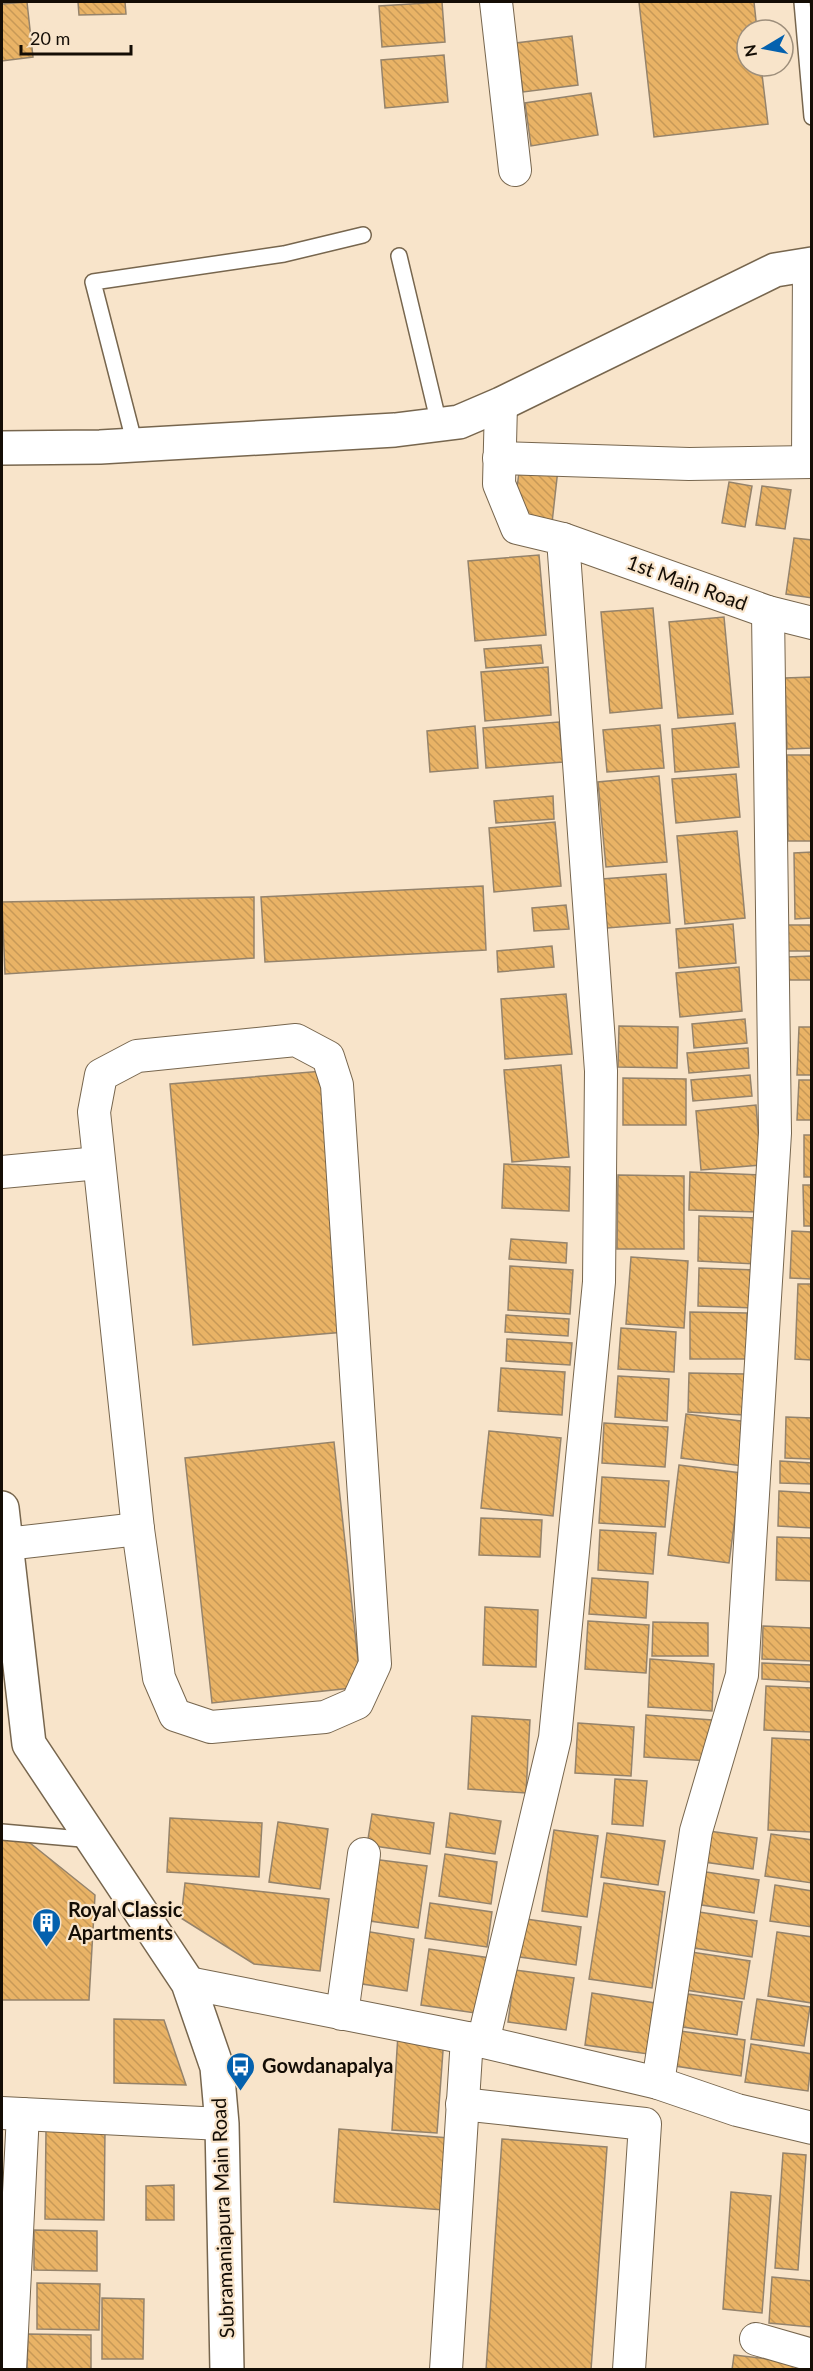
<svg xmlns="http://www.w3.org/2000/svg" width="813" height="2371" viewBox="0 0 813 2371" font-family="Lato,sans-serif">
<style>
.building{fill:url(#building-back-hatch);stroke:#95836b;stroke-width:1.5}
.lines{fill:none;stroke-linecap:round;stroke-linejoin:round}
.lane-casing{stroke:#77664e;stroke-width:18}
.street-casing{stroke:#77664e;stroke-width:34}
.secondary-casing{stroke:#77664e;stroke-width:36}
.lane{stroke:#fff;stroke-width:15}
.street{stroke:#fff;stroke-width:32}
.secondary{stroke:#fff;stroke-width:33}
.labels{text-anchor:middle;stroke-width:4.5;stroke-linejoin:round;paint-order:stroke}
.street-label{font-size:20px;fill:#140d05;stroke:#f8e4ca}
.poi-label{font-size:20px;font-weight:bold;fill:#140d05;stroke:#f8e4ca;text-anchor:start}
</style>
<defs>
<pattern id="building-back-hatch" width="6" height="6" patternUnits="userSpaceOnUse" patternTransform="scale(1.5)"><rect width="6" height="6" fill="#e9b366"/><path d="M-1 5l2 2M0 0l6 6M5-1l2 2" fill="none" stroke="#c79957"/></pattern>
</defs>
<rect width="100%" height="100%" fill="#f8e4ca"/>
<!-- building -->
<g class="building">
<path d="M27 2 33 57 2 61V4Z"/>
<path d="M78 2H125L126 14 79 15Z"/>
<path d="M442 2 445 42 382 47 379 6Z"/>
<path d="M639 2H754L757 30H747V66H761L768 124 654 137Z"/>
<path d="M572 36 578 85 523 92 516 43Z"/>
<path d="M444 55 448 102 385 108 381 60Z"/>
<path d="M591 93 598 135 531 146 525 103Z"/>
<path d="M520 465 558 469 552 523 530 520 516 495Z"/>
<path d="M729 482 752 486 745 527 722 523Z"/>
<path d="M762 486 791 490 785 529 756 525Z"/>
<path d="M794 538 812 540V598L786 594Z"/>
<path d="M539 555 546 635 475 641 468 561Z"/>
<path d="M653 608 662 708 610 713 601 612Z"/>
<path d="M724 617 733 714 678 718 669 622Z"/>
<path d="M541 645 543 663 486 668 484 649Z"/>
<path d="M548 667 551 715 485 721 481 672Z"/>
<path d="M812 677V748L787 749 785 678Z"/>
<path d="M559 722 563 762 486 768 483 728Z"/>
<path d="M735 723 739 767 675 772 672 729Z"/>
<path d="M660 725 664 768 607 772 603 730Z"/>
<path d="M475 726 478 768 430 772 427 731Z"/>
<path d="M787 755H812V841H788Z"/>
<path d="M736 774 740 817 676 823 672 779Z"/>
<path d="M659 776 667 862 606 867 598 782Z"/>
<path d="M553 796 554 819 496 823 494 801Z"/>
<path d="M555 822 561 886 494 892 489 828Z"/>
<path d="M737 831 745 918 685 924 677 836Z"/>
<path d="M812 852V918L795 919 794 853Z"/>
<path d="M666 874 670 923 607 928 602 879Z"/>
<path d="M483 886 486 950 265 962 261 897Z"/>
<path d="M254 897V958L5 974 2 902Z"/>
<path d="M566 905 569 929 534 931 532 908Z"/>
<path d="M733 924 736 963 679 968 676 929Z"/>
<path d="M785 925H812V951H786Z"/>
<path d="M552 946 554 967 498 972 497 951Z"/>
<path d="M812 956V980H787V957Z"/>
<path d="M739 967 742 1011 680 1017 676 973Z"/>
<path d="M566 994 572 1054 505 1059 501 999Z"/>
<path d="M745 1019 747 1043 694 1048 692 1024Z"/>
<path d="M619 1026 678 1027 677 1068 618 1067Z"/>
<path d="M799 1027H812V1075H797Z"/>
<path d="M748 1048 749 1068 689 1073 687 1053Z"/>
<path d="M561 1065 569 1157 512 1162 504 1070Z"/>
<path d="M323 1071 345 1332 193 1345 170 1084Z"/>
<path d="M750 1075 752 1096 693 1101 691 1080Z"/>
<path d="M623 1078 686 1079V1125H623Z"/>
<path d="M799 1080H812V1120H797Z"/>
<path d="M756 1105 761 1165 701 1170 696 1111Z"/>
<rect x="804" y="1135" width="8" height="42"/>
<path d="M504 1164 570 1167 569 1211 502 1208Z"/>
<path d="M690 1172 761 1175 759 1212 689 1210Z"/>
<path d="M618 1175 684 1176V1249H617Z"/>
<path d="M803 1185H812V1226H804Z"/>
<path d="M699 1216 758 1218 756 1264 698 1261Z"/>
<path d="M792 1231 812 1232V1279L790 1278Z"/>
<path d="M511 1239 567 1243 566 1263 509 1259Z"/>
<path d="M631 1257 688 1261 684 1328 626 1324Z"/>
<path d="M510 1266 573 1270 570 1314 508 1310Z"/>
<path d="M699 1268 756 1270 755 1308 698 1306Z"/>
<path d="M798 1284H812V1360L795 1359Z"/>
<path d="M690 1312 747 1313V1359H690Z"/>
<path d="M506 1315 569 1319 568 1336 505 1332Z"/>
<path d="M621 1328 676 1332 674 1372 618 1369Z"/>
<path d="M507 1339 572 1343 570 1365 506 1361Z"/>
<path d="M501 1368 565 1372 562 1415 498 1411Z"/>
<path d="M689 1373 746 1374 744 1415 688 1412Z"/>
<path d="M618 1376 669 1379 667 1421 615 1417Z"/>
<path d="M686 1414 748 1422 743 1466 681 1458Z"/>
<path d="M786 1417 812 1418V1459L785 1458Z"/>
<path d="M604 1423 668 1427 665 1467 602 1463Z"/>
<path d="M489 1431 561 1438 553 1516 481 1508Z"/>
<path d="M334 1442 361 1687 212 1703 185 1458Z"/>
<path d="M780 1461 812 1463V1484L780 1483Z"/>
<path d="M679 1465 741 1473 729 1563 668 1555Z"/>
<path d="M602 1477 669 1481 665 1527 599 1523Z"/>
<path d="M779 1491 812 1493V1528L778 1526Z"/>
<path d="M481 1518 542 1520 540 1557 479 1555Z"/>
<path d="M600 1530 656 1533 653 1574 598 1570Z"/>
<path d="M777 1537 812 1538V1581L776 1580Z"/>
<path d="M592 1578 648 1582 646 1618 589 1614Z"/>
<path d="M485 1607 538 1610 536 1667 483 1665Z"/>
<path d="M588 1621 649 1625 646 1673 585 1669Z"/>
<path d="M653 1622 708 1623V1656H652Z"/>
<path d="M763 1626 812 1628V1661L762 1659Z"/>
<path d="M650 1659 714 1664 712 1711 648 1707Z"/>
<path d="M762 1663 812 1665V1682L762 1679Z"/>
<path d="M766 1686 812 1688V1732L764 1730Z"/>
<path d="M646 1715 712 1720 710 1761 644 1757Z"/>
<path d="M472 1716 530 1720 526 1793 468 1789Z"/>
<path d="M578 1723 634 1727 631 1776 575 1773Z"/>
<path d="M772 1738 812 1740V1832L768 1830Z"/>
<path d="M615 1779 647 1781 643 1826 612 1824Z"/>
<path d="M450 1813 501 1821 495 1854 446 1847Z"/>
<path d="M372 1814 434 1823 430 1854 367 1845Z"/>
<path d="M170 1818 262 1823 259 1877 167 1872Z"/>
<path d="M278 1822 328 1829 320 1889 269 1882Z"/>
<path d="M554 1830 598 1836 587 1917 542 1911Z"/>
<path d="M709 1831 757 1838 753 1869 704 1862Z"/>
<path d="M607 1833 665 1841 658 1885 601 1877Z"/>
<path d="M771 1834 812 1840V1883L765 1876Z"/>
<path d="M2 1838 25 1839 95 1895 89 2000H2Z"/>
<path d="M445 1854 497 1862 491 1904 439 1896Z"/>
<path d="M372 1859 427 1866 418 1928 363 1920Z"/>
<path d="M706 1872 759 1880 754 1913 702 1905Z"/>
<path d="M185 1883 329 1899 320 1971 254 1964 181 1918Z"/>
<path d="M604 1883 665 1892 652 1988 589 1979Z"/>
<path d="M775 1885 812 1891V1927L770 1921Z"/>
<path d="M430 1903 492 1912 487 1947 425 1938Z"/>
<path d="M699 1912 757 1921 752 1957 694 1948Z"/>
<path d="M526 1919 581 1927 576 1965 520 1957Z"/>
<path d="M364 1931 414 1939 407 1991 356 1983Z"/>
<path d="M777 1932 812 1937V2003L768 1996Z"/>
<path d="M429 1949 490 1958 482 2014 421 2005Z"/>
<path d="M691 1952 750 1961 744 1999 686 1990Z"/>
<path d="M515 1970 574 1978 566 2030 508 2022Z"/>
<path d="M592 1993 655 2003 648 2054 585 2045Z"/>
<path d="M688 1994 742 2002 737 2035 683 2027Z"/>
<path d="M757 1999 810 2007 804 2046 751 2039Z"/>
<path d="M114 2019 164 2020 186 2085 114 2083Z"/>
<path d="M680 2031 745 2040 741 2076 675 2066Z"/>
<path d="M398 2034 444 2037 437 2133 392 2130Z"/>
<path d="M751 2044 812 2054 808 2091 745 2082Z"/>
<path d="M339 2129 449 2138 444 2210 334 2202Z"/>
<path d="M46 2130 105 2131 104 2220 45 2219Z"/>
<path d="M502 2139 607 2147 591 2370H486Z"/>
<path d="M783 2153 806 2155 798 2270 775 2268Z"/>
<path d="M174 2185V2220H146V2186Z"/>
<path d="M731 2192 771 2196 762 2313 723 2309Z"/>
<path d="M34 2230 97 2231V2271L34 2270Z"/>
<path d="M772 2277 812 2281V2327L769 2323Z"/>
<path d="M37 2283 100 2284 99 2330 37 2329Z"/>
<path d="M102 2298 144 2299 143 2359H102Z"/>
<path d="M28 2334 91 2335V2370H27Z"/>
<path d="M734 2355 812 2364V2370H732Z"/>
</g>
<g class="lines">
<defs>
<g id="lane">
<path d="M802 2 812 117"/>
<path d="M399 256 439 424"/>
<path d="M135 445 93 282 284 254 363 235"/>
<path d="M2 1832 93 1840"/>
</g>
<g id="street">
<path d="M496 2 515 170"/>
<path d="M499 458 689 464 812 462"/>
<path d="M808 461 809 265"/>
<path d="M563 539 768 612 812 623"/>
<path d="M296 1040 328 1057 337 1085 375 1664 357 1703 325 1717 211 1727 175 1715 159 1678 138 1529 94 1112 101 1075 137 1056Z"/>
<path d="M2 1172 99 1163"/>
<path d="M6 1544 138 1529"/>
<path d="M188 1983 467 2038 658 2083 737 2110 812 2128"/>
<path d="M342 2014 364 1854"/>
<path d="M483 2042 555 1738 599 1282 601 1071 563 539 517 528 499 484 501 404"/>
<path d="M658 2083 696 1831 742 1675 775 1133 768 612"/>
<path d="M462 2104 645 2124 629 2370"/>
<path d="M2 2113 222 2124"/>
<path d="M756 2339 812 2355"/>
<path d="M10 2370 23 2114"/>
<path d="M446 2370 467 2038"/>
</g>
<g id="secondary">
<path d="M2 448 100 447 395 430 459 422 501 404 775 270 812 264"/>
<path d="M2 1508 29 1744 188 1983 217 2067 222 2124 227 2370"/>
</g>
</defs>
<!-- lane casing -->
<use href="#lane" class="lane-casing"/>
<!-- street casing -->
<use href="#street" class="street-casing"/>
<!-- secondary casing -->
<use href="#secondary" class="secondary-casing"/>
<!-- lane -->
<use href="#lane" class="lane"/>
<!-- street -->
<use href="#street" class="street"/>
<!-- secondary -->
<use href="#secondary" class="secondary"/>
</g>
<!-- icons -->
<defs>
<symbol id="building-pin" viewBox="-11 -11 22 30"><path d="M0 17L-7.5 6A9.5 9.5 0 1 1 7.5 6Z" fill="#0461ae" stroke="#f8e4ca"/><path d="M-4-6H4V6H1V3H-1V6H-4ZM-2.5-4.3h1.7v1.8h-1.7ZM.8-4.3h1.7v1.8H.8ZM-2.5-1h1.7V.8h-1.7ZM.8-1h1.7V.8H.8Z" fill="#fff"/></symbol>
<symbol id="bus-pin" viewBox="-11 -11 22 30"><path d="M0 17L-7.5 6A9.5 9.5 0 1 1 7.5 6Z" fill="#0461ae" stroke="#f8e4ca"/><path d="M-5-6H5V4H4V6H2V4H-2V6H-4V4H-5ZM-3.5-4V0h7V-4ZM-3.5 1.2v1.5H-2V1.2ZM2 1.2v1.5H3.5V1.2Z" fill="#fff"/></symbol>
</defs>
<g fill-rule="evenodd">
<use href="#building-pin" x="30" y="1906" width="33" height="45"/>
<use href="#bus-pin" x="224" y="2050" width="33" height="45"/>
</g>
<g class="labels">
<!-- street labels -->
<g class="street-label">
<text transform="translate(687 583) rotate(20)" y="7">1st Main Road</text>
<text transform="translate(223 2218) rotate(-92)" y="7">Subramaniapura Main Road</text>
</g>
<!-- poi labels -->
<g class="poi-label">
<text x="68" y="1917">Royal Classic<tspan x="68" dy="23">Apartments</tspan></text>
<text x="262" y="2073">Gowdanapalya</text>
</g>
</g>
<!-- border -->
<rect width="813" height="2371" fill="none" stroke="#140d05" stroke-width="6"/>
<!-- north arrow -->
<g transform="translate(765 48) rotate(260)"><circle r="28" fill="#f8e4ca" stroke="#9d8e7b" stroke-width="1.5"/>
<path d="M0-4.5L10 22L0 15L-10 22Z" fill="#0461ae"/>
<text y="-9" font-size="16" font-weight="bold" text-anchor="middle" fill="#140d05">N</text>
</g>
<!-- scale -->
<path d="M21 45v9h110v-9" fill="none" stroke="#140d05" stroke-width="3"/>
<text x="30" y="45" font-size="18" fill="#140d05" stroke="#f8e4ca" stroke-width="4.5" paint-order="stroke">20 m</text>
</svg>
